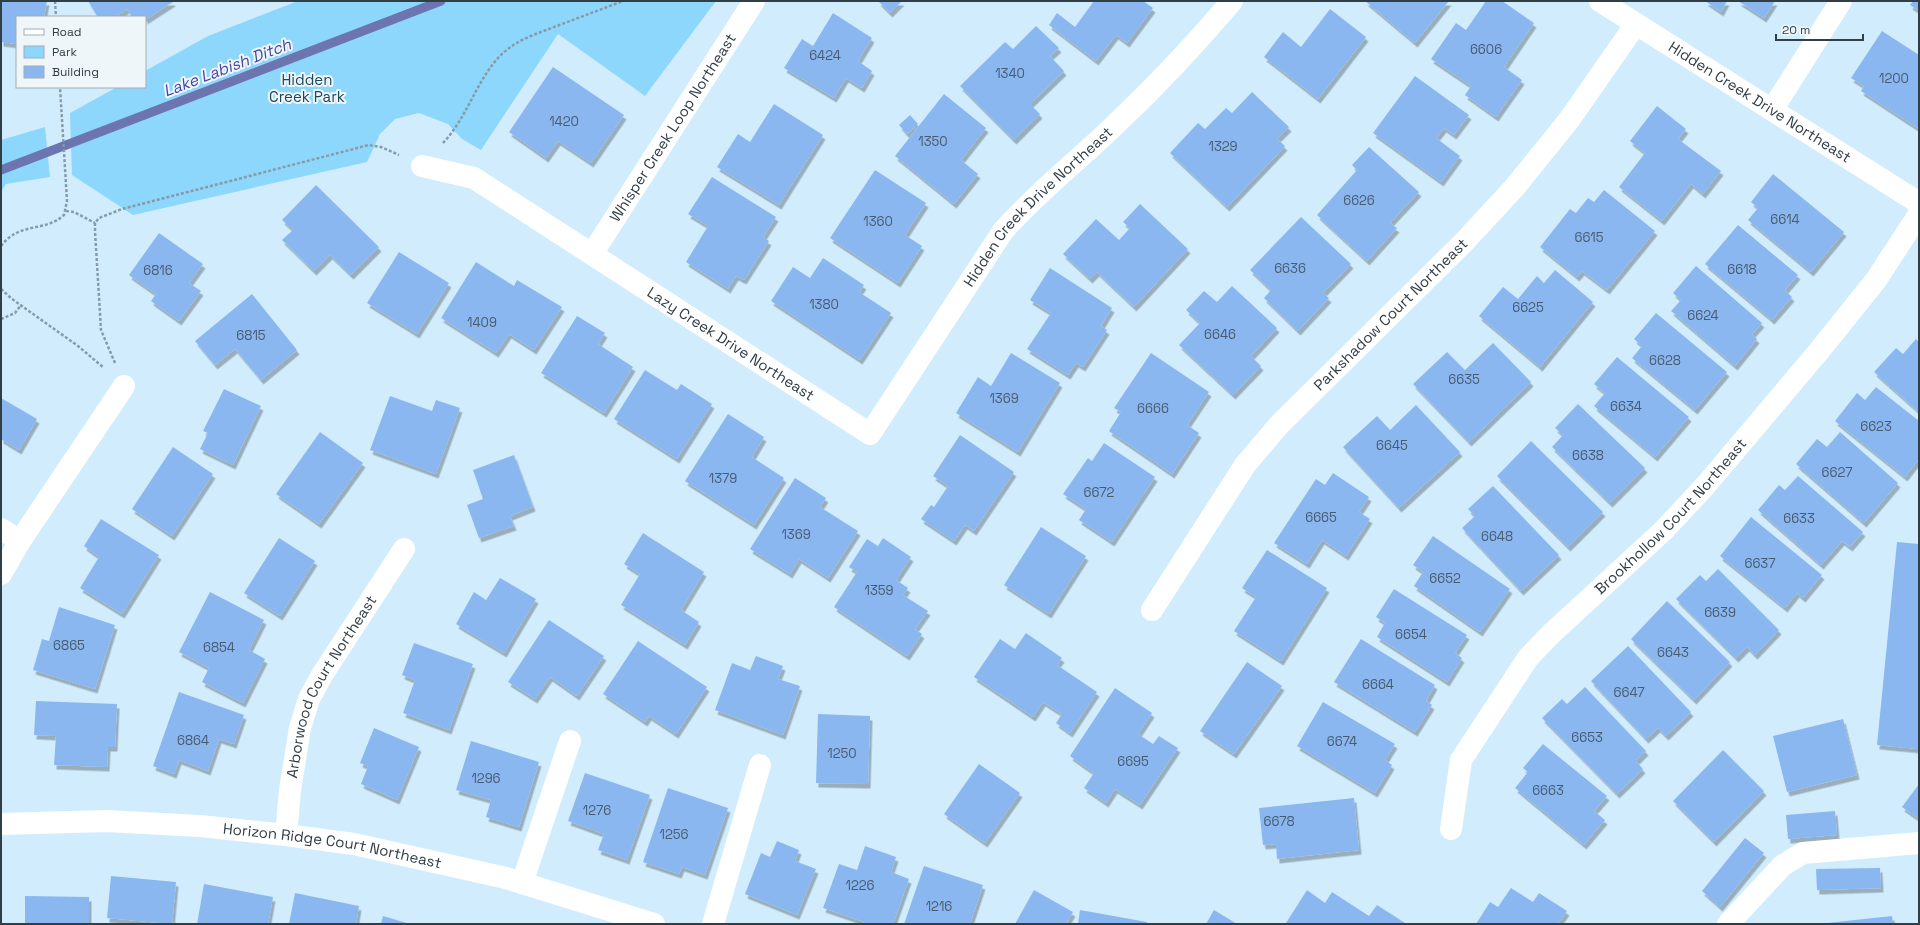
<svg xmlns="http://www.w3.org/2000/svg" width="1920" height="925" viewBox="0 0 1920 925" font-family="'Space Grotesk',sans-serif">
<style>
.green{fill:#8ed7fc}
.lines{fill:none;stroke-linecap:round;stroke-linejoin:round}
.stream{stroke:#6c75af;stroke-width:9}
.building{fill:#8bb7f1;filter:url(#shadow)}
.path{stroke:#869ba7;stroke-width:2.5;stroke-dasharray:3 2;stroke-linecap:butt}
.minor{stroke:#fff;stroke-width:22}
.labels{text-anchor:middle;stroke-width:4;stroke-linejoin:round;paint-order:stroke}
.number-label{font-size:13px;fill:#475c70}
.park-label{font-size:15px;fill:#1c485d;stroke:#eff6fa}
.street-label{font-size:15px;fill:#303e45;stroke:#eff6fa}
.water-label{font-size:16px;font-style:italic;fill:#4646a5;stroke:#eff6fa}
</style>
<defs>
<filter id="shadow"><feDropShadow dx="2.5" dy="4.5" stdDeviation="0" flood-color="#0004"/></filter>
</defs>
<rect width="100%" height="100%" fill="#d1edfd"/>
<!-- green -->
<g class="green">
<path d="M298 1H716L645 96 558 34 481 150 462 139 448 124 419 113 395 119 380 134 367 162 133 215 72 175 70 113 117 87H145V71L208 36Z"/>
<path d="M45 127 50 177 6 184 1 192V140Z"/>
</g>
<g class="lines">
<!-- stream -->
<path class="stream" d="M1 170 441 1"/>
</g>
<!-- building -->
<g class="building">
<path d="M1 1H47L44 17H17V44L1 42Z"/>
<path d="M88 1H172L173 2 145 20V17H132L127 9 115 17H98Z"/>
<path d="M878 1H902L890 13Z"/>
<path d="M1094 1H1143L1153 8 1127 43 1116 35 1096 61 1049 25 1057 13 1075 27Z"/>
<path d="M1365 1H1449L1415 43Z"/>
<path d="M1486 1H1502L1534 23 1504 67 1522 80 1496 117 1465 95 1471 86 1431 59 1456 23 1466 30Z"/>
<path d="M1705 1H1727L1721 12Z"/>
<path d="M1738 1H1775L1764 18Z"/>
<path d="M1913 1H1919V11L1910 5Z"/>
<path d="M1330 9 1366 37 1318 99 1264 57 1283 32 1301 47Z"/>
<path d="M833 13 872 38 858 61 872 71 862 88 846 78 834 98 784 68 802 39 813 46Z"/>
<path d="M1036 26 1059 48 1050 56 1064 71 1030 104 1040 114 1014 140 960 86 1005 42 1013 49Z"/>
<path d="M1882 31 1919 55V129L1861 91 1864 86 1851 78Z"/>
<path d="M553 67 624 115 591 163 558 141 546 158 509 132Z"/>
<path d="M1415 76 1469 115 1454 135 1444 128 1436 138 1460 156 1441 182 1373 133Z"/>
<path d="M1252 92 1289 127 1277 139 1285 146 1227 207 1170 153 1198 123 1205 129 1226 108 1232 113Z"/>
<path d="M944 94 986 128 961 160 978 174 954 204 895 156Z"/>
<path d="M774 104 823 135 779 205 717 167 738 134 750 142Z"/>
<path d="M1657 106 1686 129 1678 139 1721 171 1703 194 1691 184 1662 221 1619 187 1645 153 1630 141Z"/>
<path d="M910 115 918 124 907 134 899 125Z"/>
<path d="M1369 147 1419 192 1390 223 1397 228 1367 261 1317 215 1357 170 1352 165Z"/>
<path d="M875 170 926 203 905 235 922 246 898 283 830 238Z"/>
<path d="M1773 174 1844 232 1811 272 1748 220 1758 208 1751 202Z"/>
<path d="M712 177 776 217 763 237 769 241 744 280 736 276 728 289 686 262 708 226 688 214Z"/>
<path d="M316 185 379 247 351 275 330 255 314 271 282 240 293 230 282 220Z"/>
<path d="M1604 190 1655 231 1607 290 1582 271 1577 277 1540 247 1570 209 1576 213 1588 198 1594 202Z"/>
<path d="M1140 204 1188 249 1134 307 1097 272 1090 279 1063 254 1096 219 1119 240 1130 228 1123 222Z"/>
<path d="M1301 217 1351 264 1323 293 1329 298 1298 331 1264 298 1271 290 1250 270Z"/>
<path d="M1738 225 1798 275 1785 290 1792 297 1772 320 1705 264Z"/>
<path d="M159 233 203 264 189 283 201 291 179 321 151 301 156 294 129 275Z"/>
<path d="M399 252 449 283 417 334 367 303Z"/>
<path d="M823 258 864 285 859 292 891 313 860 360 771 301 793 267 810 278Z"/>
<path d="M476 262 514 286 517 280 562 307 534 350 509 334 496 353 441 318Z"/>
<path d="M1696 266 1762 323 1752 334 1757 339 1735 366 1671 311 1681 300 1673 293Z"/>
<path d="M1050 268 1112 308 1101 326 1107 330 1083 367 1076 363 1068 375 1027 349 1051 313 1030 300Z"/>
<path d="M1555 270 1593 302 1540 367 1479 316 1503 287 1518 299 1537 276 1544 283Z"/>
<path d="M1232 286 1277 328 1251 356 1261 366 1233 395 1179 345 1200 323 1186 310 1204 291 1217 302Z"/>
<path d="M252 294 297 350 261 380 235 349 215 365 195 341Z"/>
<path d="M1656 313 1727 372 1695 410 1632 358 1642 346 1634 339Z"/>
<path d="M577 316 605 333 598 344 633 367 604 413 541 373Z"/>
<path d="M1916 339 1919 342V412L1874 372 1896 348 1903 354Z"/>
<path d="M1493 343 1531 382 1469 442 1413 384 1447 352 1465 370Z"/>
<path d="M1011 353 1060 383 1018 452 956 413 978 377 991 386Z"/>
<path d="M1151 353 1209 392 1187 425 1199 433 1172 474 1109 431 1121 412 1114 408Z"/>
<path d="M1617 357 1689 417 1655 457 1594 406 1605 393 1594 384Z"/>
<path d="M645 370 677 390 681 384 712 404 677 459 614 419Z"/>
<path d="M1876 387 1919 421V459L1905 477 1835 421 1857 393 1865 400Z"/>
<path d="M224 389 261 406 233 465 200 449 208 433 203 431Z"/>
<path d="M390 396 432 411 436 400 460 408 436 474 370 450Z"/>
<path d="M1 398 37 419 19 450 1 439Z"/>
<path d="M1578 404 1645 468 1610 503 1552 447 1563 435 1555 428Z"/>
<path d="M1416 405 1460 452 1399 508 1343 447 1377 416 1390 430Z"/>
<path d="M728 414 764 437 752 457 784 478 754 525 685 481Z"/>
<path d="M320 432 363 463 319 524 276 494Z"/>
<path d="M1840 432 1898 483 1864 523 1796 464 1817 439 1827 447Z"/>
<path d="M960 435 1014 472 974 531 965 525 954 541 921 519 931 505 934 507 948 486 933 476Z"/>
<path d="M1531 441 1603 512 1568 547 1497 476Z"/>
<path d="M1104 443 1155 477 1112 542 1079 520 1086 509 1063 494 1088 458 1092 461Z"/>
<path d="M173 447 213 474 172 536 132 509Z"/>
<path d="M514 455 533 507 510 516 514 526 479 538 467 505 483 499 473 470Z"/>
<path d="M1333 473 1369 497 1359 512 1370 519 1346 556 1322 540 1307 564 1274 543 1316 479 1325 485Z"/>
<path d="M1798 476 1863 532 1850 547 1842 541 1821 565 1758 510 1779 485 1785 490Z"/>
<path d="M795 478 826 498 820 507 858 531 828 578 799 559 790 574 750 549Z"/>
<path d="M1493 486 1559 555 1521 591 1462 528 1475 516 1468 509Z"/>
<path d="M1751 517 1822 575 1803 598 1797 593 1785 608 1720 556Z"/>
<path d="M101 519 159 555 122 614 80 588 99 557 84 546Z"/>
<path d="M1041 527 1086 556 1049 614 1004 585Z"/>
<path d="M643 533 704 572 681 610 699 622 685 645 621 605 640 574 624 564Z"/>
<path d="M1433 536 1510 589 1480 632 1414 586 1423 572 1413 565Z"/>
<path d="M279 538 315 561 280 616 244 593Z"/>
<path d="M883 538 911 557 896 580 908 588 903 595 928 611 915 629 922 634 907 656 834 607 857 572 849 567 867 539 878 546Z"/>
<path d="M1897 542 1919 544V749L1877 745Z"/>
<path d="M1267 550 1327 588 1281 661 1234 631 1256 597 1242 588Z"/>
<path d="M1718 569 1779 630 1755 655 1747 647 1736 658 1676 599 1700 575 1706 581Z"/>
<path d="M500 578 536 599 504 653 456 624 474 592 486 600Z"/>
<path d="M1394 589 1467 635 1455 653 1462 658 1447 682 1377 637 1385 623 1376 617Z"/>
<path d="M210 592 264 620 249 650 265 659 243 703 202 682 209 668 179 652Z"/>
<path d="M1667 601 1730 662 1694 700 1631 639Z"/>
<path d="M59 607 115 625 95 689 33 670 42 639 49 641Z"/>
<path d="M549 620 604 656 577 696 550 677 535 699 508 682Z"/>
<path d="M1026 633 1062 658 1057 665 1097 692 1070 733 1056 723 1062 714 1043 702 1033 717 974 677 1000 639 1015 649Z"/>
<path d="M1361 639 1435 685 1426 701 1432 705 1415 732 1334 682Z"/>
<path d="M638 641 707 687 676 734 649 716 645 722 603 694Z"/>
<path d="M414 643 473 664 449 730 403 713 415 680 402 675Z"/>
<path d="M1628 646 1691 712 1666 736 1658 728 1646 739 1591 681Z"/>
<path d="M756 656 783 666 778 679 800 686 783 735 715 710 732 663 750 670Z"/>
<path d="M1247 662 1282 686 1234 754 1200 731Z"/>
<path d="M1585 687 1646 751 1636 761 1643 769 1617 794 1542 718 1562 699 1567 704Z"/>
<path d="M1115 688 1152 713 1138 734 1153 744 1159 736 1178 748 1140 805 1115 789 1106 803 1084 788 1094 773 1070 756Z"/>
<path d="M179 692 244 715 234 744 219 739 208 771 179 760 174 774 153 766Z"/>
<path d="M36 701 117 704 115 747H108L107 767 54 765 56 736 34 735Z"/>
<path d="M1323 702 1395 744 1385 760 1392 765 1375 793 1297 746Z"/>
<path d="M818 714 870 716 868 784 816 783Z"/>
<path d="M1843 719 1857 775 1787 792 1773 736Z"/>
<path d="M374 728 419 747 397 800 361 784 368 766 360 763Z"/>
<path d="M471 741 539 762 519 827 486 817 491 800 456 790Z"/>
<path d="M1543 744 1607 796 1594 811 1605 820 1584 845 1515 788 1528 772 1523 768Z"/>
<path d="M1723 750 1764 791 1714 842 1673 801Z"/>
<path d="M979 764 1020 793 985 843 944 814Z"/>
<path d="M585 773 650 795 627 860 598 850 604 834 568 821Z"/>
<path d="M1919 784V819L1902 807Z"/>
<path d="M668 788 728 808 705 875 682 867 679 874 643 862Z"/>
<path d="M1354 798 1359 850 1277 859 1276 844 1263 845 1259 808Z"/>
<path d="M1835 811 1837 835 1788 839 1786 815Z"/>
<path d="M1745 838 1764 853 1720 907 1702 891Z"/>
<path d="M777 841 799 850 795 861 816 869 797 915 745 894 761 853 770 857Z"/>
<path d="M865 846 896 857 891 872 909 879 893 924H863L864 922 823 908 839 864 857 870Z"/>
<path d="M924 866 983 885 970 924H904Z"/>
<path d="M1880 868 1881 888 1817 890 1816 869Z"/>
<path d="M111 876 176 882 172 924 107 918Z"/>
<path d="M204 884 273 897 268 924H197Z"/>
<path d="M1511 888 1533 902 1539 893 1567 911 1558 924H1476L1490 902 1498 907Z"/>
<path d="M1034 890 1073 912 1066 924H1015Z"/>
<path d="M1307 890 1325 903 1332 892 1369 916 1377 905 1405 923 1287 924 1286 923Z"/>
<path d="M295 893 359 906 356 924H289Z"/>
<path d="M25 896 89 897V924H25Z"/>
<path d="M1080 910 1147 922V924H1078Z"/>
<path d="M1214 910 1237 924H1206Z"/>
<path d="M383 916 410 924H381Z"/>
<path d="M1892 916 1893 924H1827V923Z"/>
</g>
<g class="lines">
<!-- path -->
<g class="path">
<path d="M55 1 56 17"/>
<path d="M443 143C467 118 478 77 501 55 510 46 521 40 533 35L623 1"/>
<path d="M66 211 74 212 95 223"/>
<path d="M1 246C20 221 44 233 64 215L67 201 60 87"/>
<path d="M1 289 12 299 78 346 104 368"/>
<path d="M1 319 15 313 21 305"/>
<path d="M115 363 101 330 95 231V223L99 218 122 209 369 145 381 147 399 155"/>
</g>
<!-- minor -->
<g class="minor">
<path id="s1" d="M1600 1 1919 203"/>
<path d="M1772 110 1841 1"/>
<path id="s2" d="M422 166 474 178 870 434 1003 231C1039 190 1083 157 1122 118 1161 81 1197 42 1232 1"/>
<path id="s3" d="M592 254 754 1"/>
<path d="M1 529 20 541"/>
<path d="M1 574 20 541 124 386"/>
<path id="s4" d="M1152 610 1245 465 1279 425 1464 242 1514 188 1569 120 1636 24"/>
<path id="s5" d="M1 824 106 821 200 826 286 835 354 844 506 878 654 924"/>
<path id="s6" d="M1451 829 1461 760 1528 658 1551 634 1664 530 1705 486 1819 351 1876 280 1919 214"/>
<path id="s7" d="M286 835 290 790 300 728 309 699 322 675 404 549"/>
<path d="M522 883 570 741"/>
<path d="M713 924 760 765"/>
<path d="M1728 924 1783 865 1803 853 1919 843"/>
</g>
</g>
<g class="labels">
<!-- number labels -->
<g class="number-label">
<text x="1486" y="54">6606</text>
<text x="825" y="60">6424</text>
<text x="1010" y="78">1340</text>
<text x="1894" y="83">1200</text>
<text x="564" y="126">1420</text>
<text x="933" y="146">1350</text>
<text x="1223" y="151">1329</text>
<text x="1359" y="205">6626</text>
<text x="1785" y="224">6614</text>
<text x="878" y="226">1360</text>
<text x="1589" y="242">6615</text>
<text x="1290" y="273">6636</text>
<text x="1742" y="274">6618</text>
<text x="158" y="275">6816</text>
<text x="824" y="309">1380</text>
<text x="1528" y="312">6625</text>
<text x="1703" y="320">6624</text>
<text x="482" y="327">1409</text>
<text x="1220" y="339">6646</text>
<text x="251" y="340">6815</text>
<text x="1665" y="365">6628</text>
<text x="1464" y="384">6635</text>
<text x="1004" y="403">1369</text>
<text x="1626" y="411">6634</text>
<text x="1153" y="413">6666</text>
<text x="1876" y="431">6623</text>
<text x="1392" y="450">6645</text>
<text x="1588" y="460">6638</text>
<text x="1837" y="477">6627</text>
<text x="723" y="483">1379</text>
<text x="1099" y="497">6672</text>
<text x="1321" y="522">6665</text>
<text x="1799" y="523">6633</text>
<text x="796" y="539">1369</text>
<text x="1497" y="541">6648</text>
<text x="1760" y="568">6637</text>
<text x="1445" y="583">6652</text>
<text x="879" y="595">1359</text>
<text x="1720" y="617">6639</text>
<text x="1411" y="639">6654</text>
<text x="69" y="650">6865</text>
<text x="219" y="652">6854</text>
<text x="1673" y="657">6643</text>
<text x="1378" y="689">6664</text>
<text x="1629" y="697">6647</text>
<text x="1587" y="742">6653</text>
<text x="193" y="745">6864</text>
<text x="1342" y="746">6674</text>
<text x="842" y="758">1250</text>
<text x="1133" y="766">6695</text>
<text x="486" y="783">1296</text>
<text x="1548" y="795">6663</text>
<text x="597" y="815">1276</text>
<text x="1279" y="826">6678</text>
<text x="674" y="839">1256</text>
<text x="860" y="890">1226</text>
<text x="939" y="911">1216</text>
</g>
<!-- park labels -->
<g class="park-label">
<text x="307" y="85">Hidden<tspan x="307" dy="17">Creek Park</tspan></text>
</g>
<!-- street labels -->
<g class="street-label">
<text dy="5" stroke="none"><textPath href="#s1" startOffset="189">Hidden Creek Drive Northeast</textPath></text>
<text dy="5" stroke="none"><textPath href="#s3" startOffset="150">Whisper Creek Loop Northeast</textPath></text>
<text dy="5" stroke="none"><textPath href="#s2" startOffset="809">Hidden Creek Drive Northeast</textPath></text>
<text dy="5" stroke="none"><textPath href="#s4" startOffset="382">Parkshadow Court Northeast</textPath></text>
<text dy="5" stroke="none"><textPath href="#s2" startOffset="359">Lazy Creek Drive Northeast</textPath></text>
<text dy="5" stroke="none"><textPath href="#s6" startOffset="393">Brookhollow Court Northeast</textPath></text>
<text dy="5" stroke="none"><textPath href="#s7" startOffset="158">Arborwood Court Northeast</textPath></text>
<text dy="5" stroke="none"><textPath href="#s5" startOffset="333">Horizon Ridge Court Northeast</textPath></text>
</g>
<!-- water labels -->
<g class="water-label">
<text transform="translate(227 67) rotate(-21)" y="6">Lake Labish Ditch</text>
</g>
</g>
<!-- border -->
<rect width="1920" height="925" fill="none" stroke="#303e45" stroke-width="4"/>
<!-- legend -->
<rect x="16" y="16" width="130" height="72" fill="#eff6fa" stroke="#a3acb2"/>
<rect x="24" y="29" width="20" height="6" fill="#ffffff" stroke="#a3acb2"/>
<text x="52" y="36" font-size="12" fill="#303e45">Road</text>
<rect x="24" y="46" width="20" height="12" fill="#8ed7fc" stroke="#a3acb2"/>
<text x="52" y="56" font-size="12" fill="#303e45">Park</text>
<rect x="24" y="66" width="20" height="12" fill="#8bb7f1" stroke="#a3acb2"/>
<text x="52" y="76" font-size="12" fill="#303e45">Building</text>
<!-- scale -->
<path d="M1776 34v6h87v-6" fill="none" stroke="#303e45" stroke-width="2"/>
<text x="1782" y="34" font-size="12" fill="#303e45" stroke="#eff6fa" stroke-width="3" paint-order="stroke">20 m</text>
</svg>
